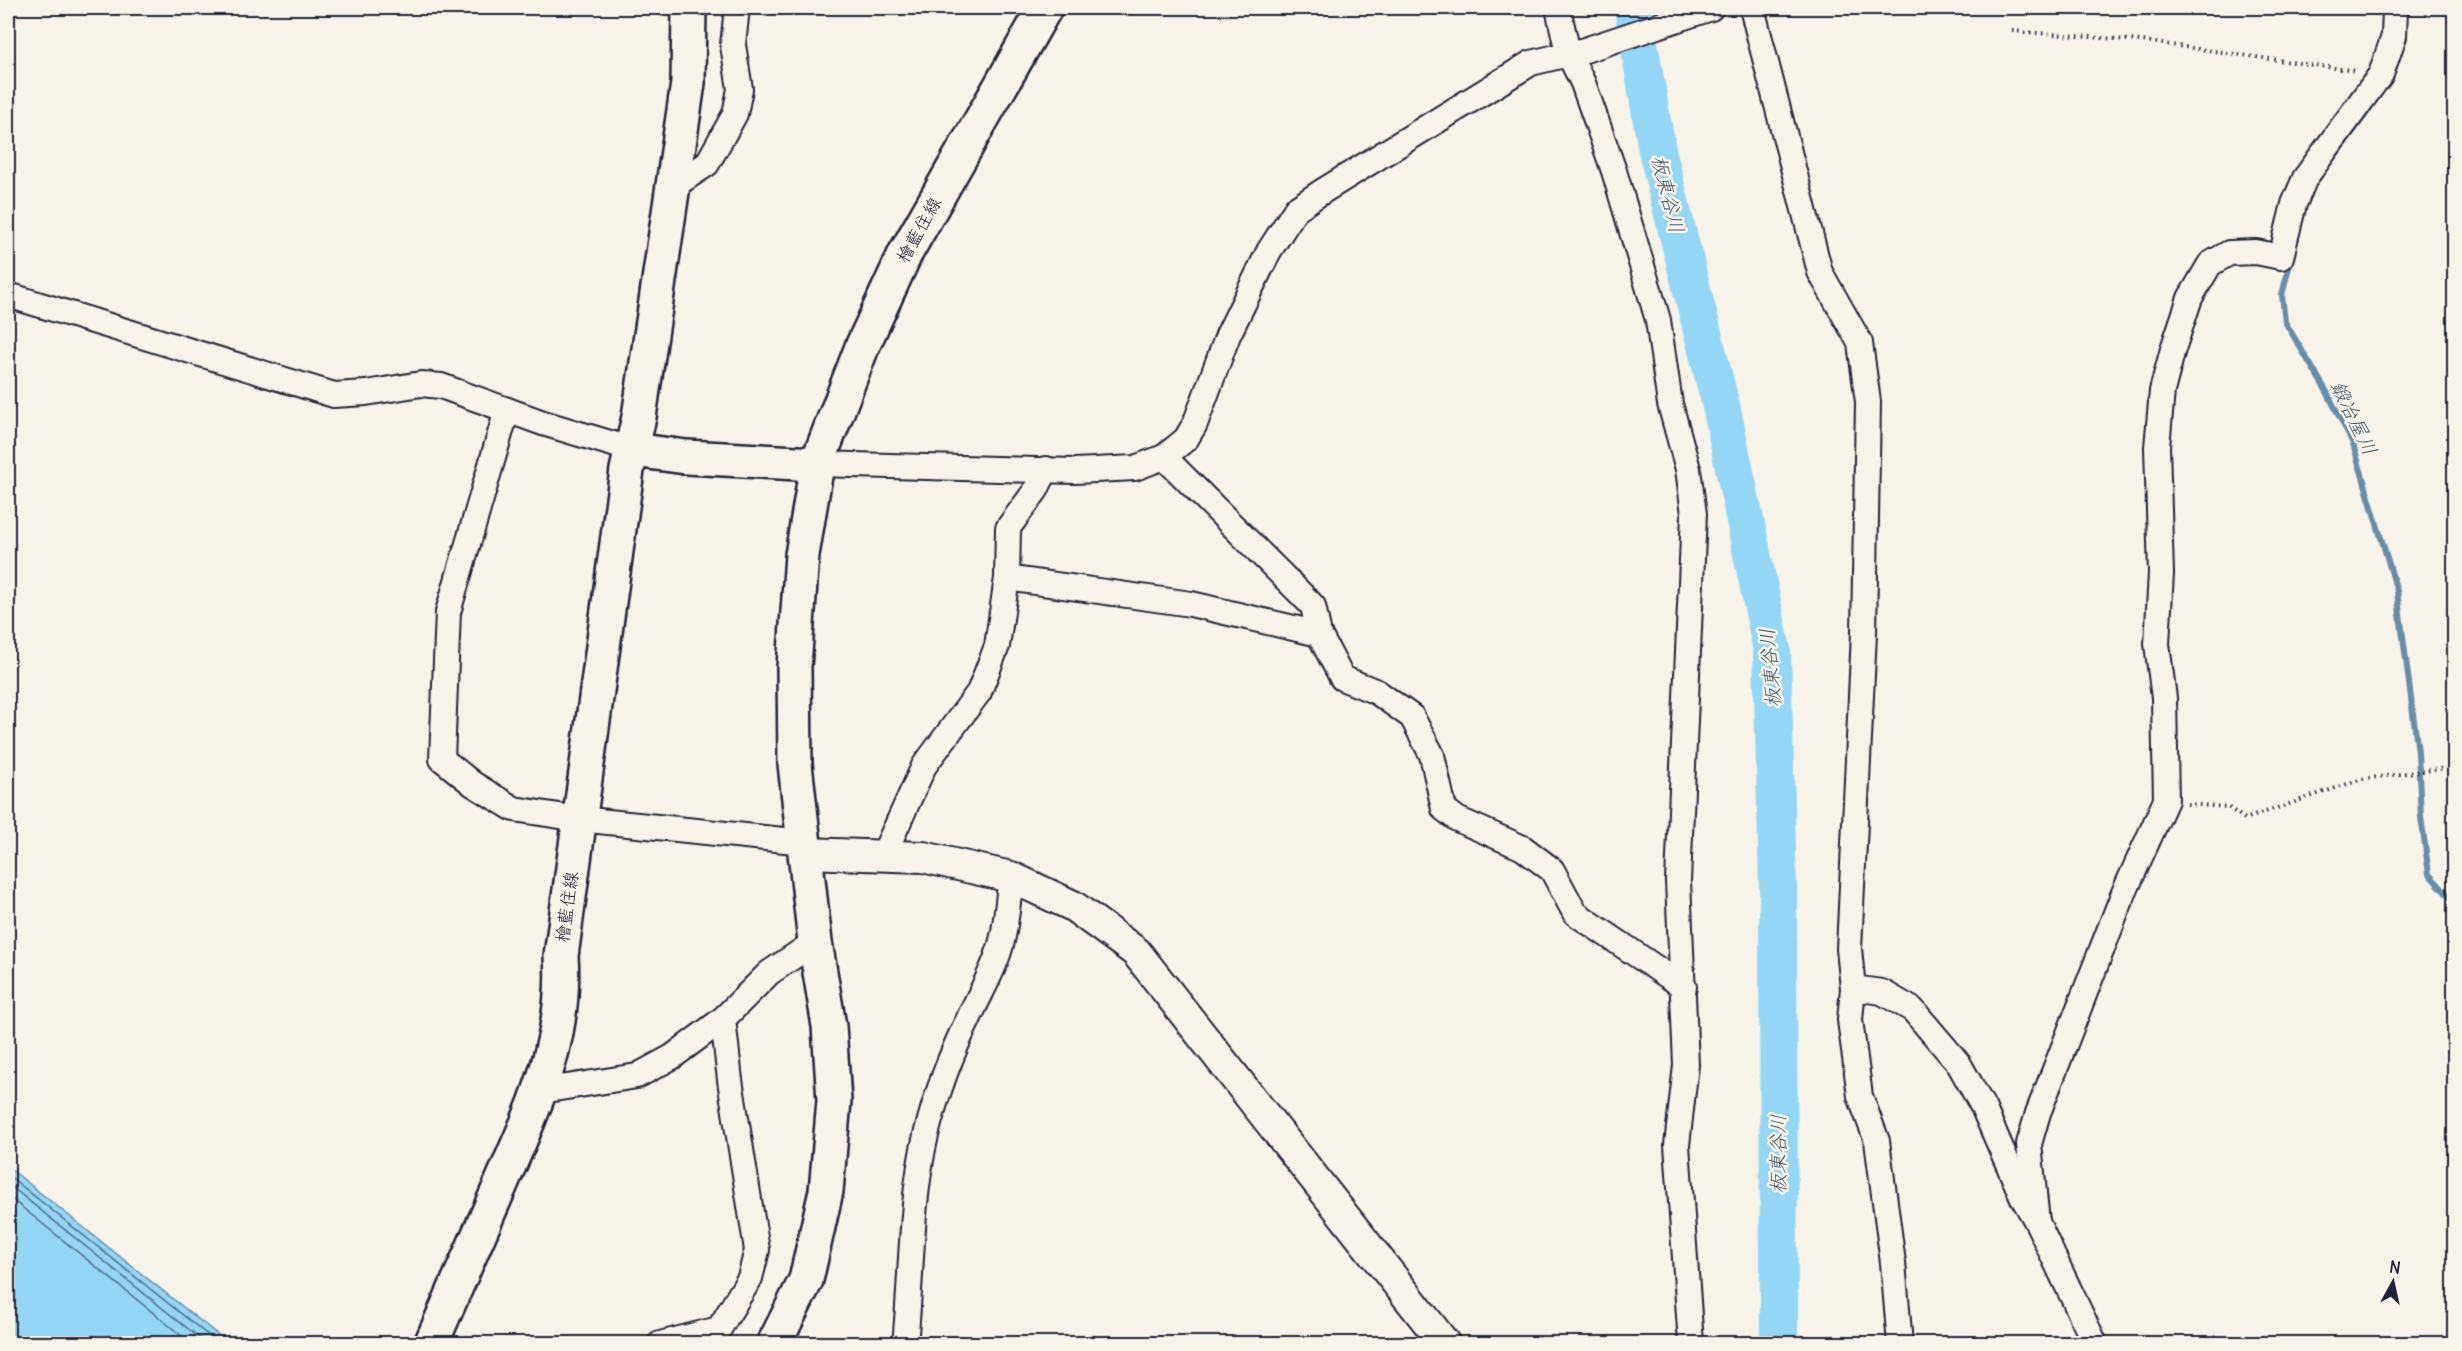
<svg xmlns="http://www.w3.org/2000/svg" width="2462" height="1351" viewBox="0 0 2462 1351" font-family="Delius,'Klee One',sans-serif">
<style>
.water{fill:#94d6f6;stroke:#668eab;stroke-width:1.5}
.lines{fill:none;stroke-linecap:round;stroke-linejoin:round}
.shore{stroke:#506a86;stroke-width:1.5}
.stream{stroke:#668eab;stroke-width:6}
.river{stroke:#94d6f6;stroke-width:38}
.minor-casing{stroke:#22223b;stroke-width:28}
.tertiary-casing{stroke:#22223b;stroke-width:34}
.secondary-casing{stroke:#22223b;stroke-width:38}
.path{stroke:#22223b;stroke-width:4;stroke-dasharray:1.5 4.5;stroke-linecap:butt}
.minor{stroke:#f7f3e8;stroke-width:24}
.tertiary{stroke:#f7f3e8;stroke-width:30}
.secondary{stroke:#f7f3e8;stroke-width:33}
.labels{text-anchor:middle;stroke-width:5;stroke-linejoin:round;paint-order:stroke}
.street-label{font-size:18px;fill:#22223b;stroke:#f7f3e8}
.water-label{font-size:20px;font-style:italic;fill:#445873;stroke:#f7f3e8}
</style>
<rect width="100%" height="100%" fill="#f7f3e8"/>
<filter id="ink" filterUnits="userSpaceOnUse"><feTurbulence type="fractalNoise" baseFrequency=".0167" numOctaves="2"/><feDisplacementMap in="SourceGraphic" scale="12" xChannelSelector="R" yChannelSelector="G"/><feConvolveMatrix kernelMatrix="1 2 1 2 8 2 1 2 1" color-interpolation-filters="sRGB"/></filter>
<g filter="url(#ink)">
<!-- water -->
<path class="water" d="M8 1167 228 1343H8Z"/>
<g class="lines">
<!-- shore -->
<g class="shore">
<path d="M8 1175 219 1344"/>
<path d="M8 1184 207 1344"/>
<path d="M8 1196 192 1344"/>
</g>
<!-- stream -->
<g class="stream">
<path d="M2338 152 2369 110"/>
<path d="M2291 259 2282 295 2285 322 2327 392 2353 444 2397 591 2418 752 2421 817 2429 874 2454 902"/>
</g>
<!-- river -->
<path class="river" d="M1633 8 1657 150 1722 410 1772 650 1778 888 1779 1344"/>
<defs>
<g id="minor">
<path d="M1558 8 1568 53 1583 83 1614 171 1658 320 1670 404 1688 469 1694 514 1678 881 1686 1065 1677 1145 1691 1344"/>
<path d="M1752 8 1820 272 1860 343 1868 402 1864 633 1849 949 1853 988 1850 1020 1860 1096 1877 1141 1893 1263 1900 1344"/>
<path d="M672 187 707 164 735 114 740 89 733 45 737 8"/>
<path d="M8 295 334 395 366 393 421 384 441 386 543 423 633 450"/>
<path d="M507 410 448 612 442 759 473 784 514 809 579 819 804 842"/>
<path d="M1164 457 1313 606 1319 634"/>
<path d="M817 464 1075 471 1135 468 1164 457 1186 439 1195 424 1228 335 1269 251 1296 209 1323 191 1531 63 1585 50 1711 8"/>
<path d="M1007 578 1191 604 1319 634 1342 678 1377 692 1412 717 1432 755 1444 809 1457 819 1523 848 1552 870 1575 913 1684 987"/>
<path d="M883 856 924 766 979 692 997 646 1007 578 1008 528 1036 490 1046 469"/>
<path d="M1853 988 1882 992 1913 1010 1959 1064 1983 1107 2023 1198 2037 1222 2095 1344"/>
<path d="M541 1091 637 1076 672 1057 723 1019 769 973 815 942"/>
<path d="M2037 1222 2029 1144 2038 1113 2123 895 2166 800 2164 698 2157 644 2161 573 2157 447 2162 391 2173 349 2190 298 2210 264 2229 253 2256 252 2281 257 2294 204 2305 178 2381 74 2394 36 2395 8"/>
<path d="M660 1344 719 1329 750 1278 757 1250 730 1080 723 1019"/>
<path d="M905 1344C912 1274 910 1204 926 1135 936 1096 950 1056 968 1020 980 993 995 969 1002 941 1007 920 1008 898 1011 877"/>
</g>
<path id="tertiary" d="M805 853 923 857 1011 877 1073 906 1136 952 1445 1344"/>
<g id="secondary">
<path d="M633 450 686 457 817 464"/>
<path d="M431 1344C455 1290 478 1237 501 1184 534 1108 567 1040 561 956L627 470 639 417 688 83 689 8"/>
<path d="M774 1344 806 1280 826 1191 834 1101 829 1026 815 942 795 764 794 667 802 555 817 464 862 347 905 254 1045 8"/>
</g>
</defs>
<!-- minor casing -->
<use href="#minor" class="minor-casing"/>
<!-- tertiary casing -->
<use href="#tertiary" class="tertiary-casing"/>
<!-- secondary casing -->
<use href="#secondary" class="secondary-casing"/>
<!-- path -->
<g class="path">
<path d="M2012 31 2142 41 2356 71"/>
<path d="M2187 804 2228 807 2245 819 2362 779 2454 767"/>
</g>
<!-- minor -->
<use href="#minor" class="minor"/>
<!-- tertiary -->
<use href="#tertiary" class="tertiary"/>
<!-- secondary -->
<use href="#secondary" class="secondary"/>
</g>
</g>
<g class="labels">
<!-- street labels -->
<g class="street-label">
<text transform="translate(919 230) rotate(-61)" y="6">檜藍住線</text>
<text transform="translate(567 907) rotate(-82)" y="6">檜藍住線</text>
</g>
<!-- water labels -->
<g class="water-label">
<text transform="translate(1668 194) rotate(76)" y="7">板東谷川</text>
<text transform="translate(2354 418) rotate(64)" y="7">鍛冶屋川</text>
<text transform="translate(1770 668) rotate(-95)" y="7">板東谷川</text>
<text transform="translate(1778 1154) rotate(-90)" y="7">板東谷川</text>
</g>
</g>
<!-- margin -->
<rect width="2462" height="1351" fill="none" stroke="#f7f3e8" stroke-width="30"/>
<rect x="15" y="15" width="2432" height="1321" fill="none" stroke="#22223b" stroke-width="2" filter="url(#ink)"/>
<!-- north arrow -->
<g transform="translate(2393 1282) rotate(8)" stroke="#f7f3e8" stroke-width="4.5" paint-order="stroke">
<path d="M0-4.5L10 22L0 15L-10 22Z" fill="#22223b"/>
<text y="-9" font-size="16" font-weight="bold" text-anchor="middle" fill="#22223b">N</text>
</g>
</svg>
